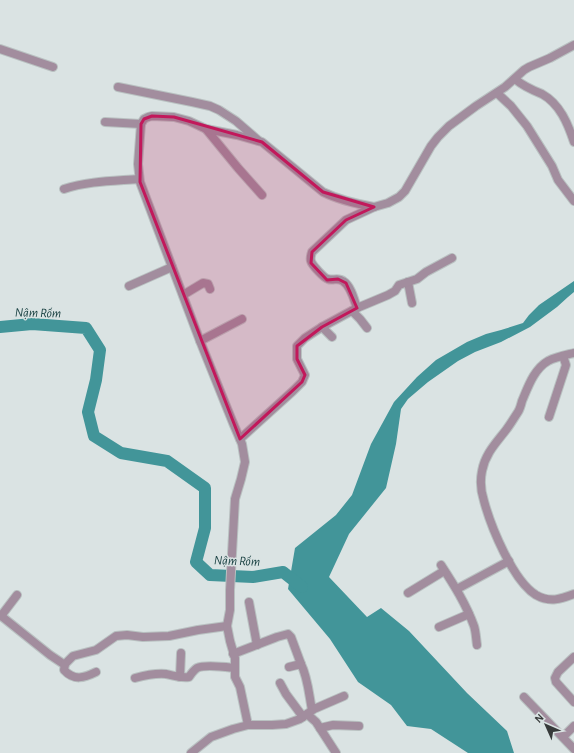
<svg xmlns="http://www.w3.org/2000/svg" width="574" height="753" viewBox="0 0 574 753" font-family="'Alegreya Sans',sans-serif">
<style>
.water{fill:#429599}
.lines{fill:none;stroke-linecap:round;stroke-linejoin:round}
.river{stroke:#429599;stroke-width:12}
.minor-casing{stroke:#b9c1c1;stroke-width:10}
.minor{stroke:#a28d9e;stroke-width:8}
.marked{fill:#c2185b;fill-opacity:0.2;stroke:#c2185b;stroke-width:3;stroke-linejoin:round}
.labels{text-anchor:middle;stroke-width:3;stroke-linejoin:round;paint-order:stroke}
.water-label{font-size:13px;font-style:italic;fill:#1c4344;stroke:#dae3e3}
</style>
<rect width="100%" height="100%" fill="#dae3e3"/>
<!-- water -->
<path class="water" d="M574 281V292L568 297 557 307 530 327 501 342 475 352 458 361 428 382 408 399 401 409 396 444 386 488 349 534 329 577 367 617 381 608 409 631 467 693 507 731 514 753H468L431 729 407 726 391 705 358 682 330 639 288 589 295 548 336 515 352 495 371 444 394 402 417 377 436 360 467 342 486 334 501 330 523 323 529 315 539 305Z"/>
<g class="lines">
<!-- river -->
<path class="river" d="M0 327 32 324 86 328 100 350 96 380 88 412 94 436 121 453 167 461 205 488V528L196 562 210 575 253 577 283 572 302 587"/>
<defs>
<g id="minor">
<path d="M0 49 53 67"/>
<path d="M515 79C523 86 532 90 542 94 560 104 568 124 574 142"/>
<path d="M118 87 192 102 210 106 219 110 236 121 259 141"/>
<path d="M497 93 511 106 527 126 552 166 558 180 574 201"/>
<path d="M105 122 141 124"/>
<path d="M206 129 238 168 262 195"/>
<path d="M64 189C88 181 114 181 139 179"/>
<path d="M408 282 412 303"/>
<path d="M129 286 172 267"/>
<path d="M183 295 203 283 208 284 210 289"/>
<path d="M357 308C354 299 351 286 343 281 338 277 333 281 328 279 324 278 312 265 311 261 310 258 311 255 312 252L346 220 374 207 388 203 399 197 405 191 431 146 438 137 449 126 476 106 505 87 524 70 529 67 550 58 574 45"/>
<path d="M352 311 360 319 367 328"/>
<path d="M322 327 332 337"/>
<path d="M200 341 242 319"/>
<path d="M574 353C566 355 556 357 548 361 534 369 528 387 522 401 521 405 520 409 518 412 514 418 510 425 506 430 496 443 485 454 482 471 480 481 481 492 484 501 491 527 513 581 536 595 550 603 561 599 574 594"/>
<path d="M549 417 566 365 563 356"/>
<path d="M240 439 293 391 302 382 305 375 297 359V346L305 338 322 327 357 308 388 295 395 291 399 285 417 279 426 272 452 258"/>
<path d="M441 565C454 585 466 604 474 626 476 632 476 639 477 645"/>
<path d="M457 589 509 561"/>
<path d="M408 593 444 571"/>
<path d="M249 602 257 645"/>
<path d="M0 615 50 655 62 663 65 664 73 656 96 650 116 636 127 635 143 637 169 636 198 630 227 626"/>
<path d="M1 616 17 595"/>
<path d="M439 627 469 614"/>
<path d="M233 654 277 637 288 634 291 637 301 664"/>
<path d="M574 657 558 672 555 678 556 682 574 702"/>
<path d="M65 664 64 670C74 681 84 678 96 672"/>
<path d="M289 667 301 664C308 678 309 695 312 710"/>
<path d="M180 677 181 653"/>
<path d="M135 678C146 675 155 673 166 674 174 676 181 678 189 677 191 674 194 670 197 668 205 664 226 667 235 668"/>
<path d="M280 683 286 694 303 717"/>
<path d="M524 697 574 749"/>
<path d="M307 714 316 722 336 753"/>
<path d="M248 725 240 687 235 677V658L230 641 227 626 230 610V590L235 499 241 479 245 462 242 444 233 423 200 341 140 182 138 164 141 124 144 119 148 117 152 116 174 117 189 121 206 129 237 135 262 142 323 192C339 200 357 204 374 207"/>
<path d="M320 728 333 725 359 726"/>
<path d="M563 737 574 726"/>
<path d="M191 753 211 737 233 729 248 725H272L286 724 300 719 314 709 344 696"/>
</g>
</defs>
<!-- minor casing -->
<use href="#minor" class="minor-casing"/>
<!-- minor -->
<use href="#minor" class="minor"/>
</g>
<!-- marked area -->
<path class="marked" d="M152 116 174 117 262 142 323 192 374 207 346 220 312 252 311 263 327 280 338 279 346 283 357 308 322 327 297 346V359L305 375 302 382 240 439 140 182 141 124 144 119Z"/>
<g class="labels">
<!-- water labels -->
<g class="water-label">
<text transform="translate(38 312) rotate(1)" y="5">Nậm Rốm</text>
<text transform="translate(237 560) rotate(2)" y="5">Nậm Rốm</text>
</g>
</g>
<!-- north arrow -->
<g transform="translate(546 725) rotate(315)" stroke="#dae3e3" stroke-width="3" paint-order="stroke">
<path d="M0-3L7 15L0 10L-7 15Z" fill="#373a3a"/>
<text y="-6" font-size="11" font-weight="bold" text-anchor="middle" fill="#373a3a">N</text>
</g>
</svg>
